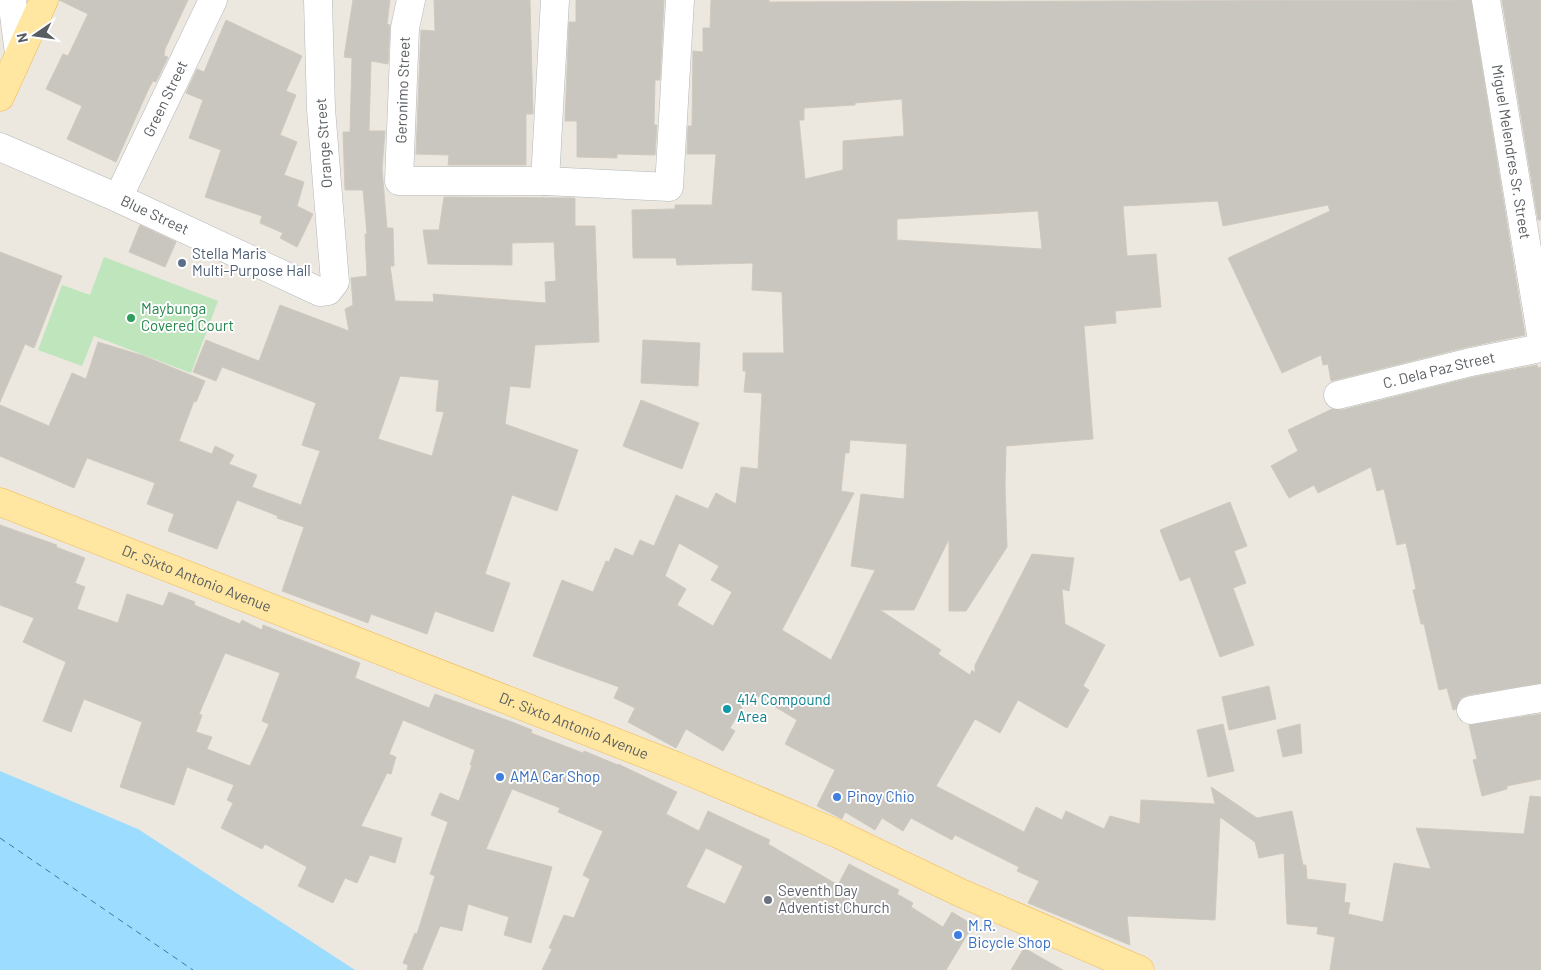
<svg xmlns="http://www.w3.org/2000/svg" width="1541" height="970" viewBox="0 0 1541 970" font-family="Barlow,sans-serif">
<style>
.green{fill:#bee5bb}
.water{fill:#9cddff}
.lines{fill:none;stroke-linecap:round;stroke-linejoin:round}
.ferry{stroke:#3779a8;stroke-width:1;stroke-dasharray:6 5;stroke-linecap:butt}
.building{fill:#c9c5bf;stroke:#d0c9be;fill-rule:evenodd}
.minor-casing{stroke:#b2b7bb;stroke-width:29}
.major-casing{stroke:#f3b751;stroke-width:29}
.minor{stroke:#fff;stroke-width:28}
.major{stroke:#ffe7a1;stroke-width:28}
.service-dot{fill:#5c6f8a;stroke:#fff;stroke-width:2}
.leisure-dot{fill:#2e9e5b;stroke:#fff;stroke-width:2}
.culture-dot{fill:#0f9aa8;stroke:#fff;stroke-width:2}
.shop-dot{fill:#3f7fe0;stroke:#fff;stroke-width:2}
.worship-dot{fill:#6b7280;stroke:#fff;stroke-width:2}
.labels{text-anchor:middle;stroke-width:4;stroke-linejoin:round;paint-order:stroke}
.street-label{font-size:15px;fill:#585d61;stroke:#fff}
.service-label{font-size:15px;fill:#4e5e75;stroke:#fff;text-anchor:start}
.leisure-label{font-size:15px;fill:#27864d;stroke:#fff;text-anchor:start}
.culture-label{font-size:15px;fill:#0d838f;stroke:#fff;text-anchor:start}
.shop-label{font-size:15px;fill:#366cbe;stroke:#fff;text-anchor:start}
.worship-label{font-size:15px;fill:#5b616d;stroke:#fff;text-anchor:start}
</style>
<rect width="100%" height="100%" fill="#ece8df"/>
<!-- green -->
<path class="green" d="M104 257 218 301 191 373 94 336 82 366 38 350 62 285 90 295Z"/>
<!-- water -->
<path class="water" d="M0 771 138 829 355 970H0Z"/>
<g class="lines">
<!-- ferry -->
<path class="ferry" d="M0 838 193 970"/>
</g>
<!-- building -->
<g class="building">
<path d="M59 0H188L165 49 164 56 168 57 156 82 153 81 149 88 116 162 67 139 82 106 46 89 63 54 68 56 88 14Z"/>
<path d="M353 0H390L387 24 390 25 388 64 371 61 369 131H385L382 169 387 228H393L394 266H390L395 301 434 302 433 294 546 303 545 282 556 281 554 242 512 243V265L428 264 423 230H439L444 197 575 198V226H595L599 342 535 345 530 388 510 386 505 424 578 450 557 511 512 495 485 574 510 583 493 632 435 611 427 634 371 614 368 623 282 591 304 527 277 518 278 516 237 500 217 549 168 531 174 514 147 504 155 483 87 458 74 488 0 456V405L49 426 72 373 86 379 98 342 144 356 205 381 196 402 194 401 179 441 212 454 215 446 234 455 229 464 257 475 252 487 301 505 320 451 302 445 316 403 222 367 216 381 193 372 206 340 259 361 280 305 349 331 345 309 353 305 351 278 367 276 365 234H367L363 190H345L343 132H350L352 58 344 57ZM400 376 439 380 436 411 444 412 432 456 378 439Z"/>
<path d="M434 0H530L533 114H526V165H448L449 155 416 154 421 30 435 31Z"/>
<path d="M576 0H664L660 80H655L654 125H657L655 155 617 154V158L577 157V121H565L569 22H576Z"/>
<path d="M711 0H769V2L1471 0 1525 335 1467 347 1331 381 1328 364 1323 365 1321 355 1282 373 1228 258 1330 211 1328 205 1223 226 1218 201 1123 206 1127 256 1156 254 1161 307 1115 311 1116 323 1084 326 1093 439 1006 446 1005 485 1007 547 966 611H949V539L914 610H880L941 650 938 654 970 675 972 670 975 673V665L1032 554 1074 558 1069 591 1062 589 1065 624 1105 645 1083 686 1089 690 1067 728 1018 700 1000 733 975 719 936 786 1024 832 1036 807 1062 820 1066 811 1104 829 1110 816 1140 824 1141 800 1215 804 1211 787 1257 818 1292 811 1303 865H1306L1307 879 1346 884 1344 902 1350 903 1348 914 1383 922 1394 863 1431 869 1416 828 1524 834 1530 796 1541 797V970H1330L1335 937 1317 934 1318 927 1287 924 1284 853 1259 858 1255 842 1220 817 1215 920 1127 916 1130 945 1028 903 1039 881 1017 871 1019 867 955 835 952 840 911 818 903 831 882 818 875 830 845 812 842 819 817 806 835 770 785 744 797 720 751 692 730 728 735 731 723 751 686 729 676 748 628 722 635 708 614 698 619 687 533 656 562 580 593 592 606 561 609 562 615 548 633 556 640 540 654 546 676 495 708 509 716 493 736 504 741 467 758 469 762 393 744 392 746 371H743V353H784L782 292 752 290 753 263 677 265 676 258H633L632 210 675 209V205H712L716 154H687L688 126H692L693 51 703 52V28H710ZM902 99 904 136 843 141V170L805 179 799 120H804V108L855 105V103ZM1038 211 1042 249 897 240V219ZM850 440 907 444 904 499 861 494 851 566 875 570 831 660 782 630 854 493 841 491 845 453H849ZM679 543 719 566 711 580 732 592 713 626 677 605 686 589 665 576Z"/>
<path d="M1502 0H1541V220H1538Z"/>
<path d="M226 20 302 56 286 91 296 95 280 135 297 142 284 175 304 182 297 206 313 214 297 247 280 238 283 233 260 223 262 216 205 197 221 150 189 138 203 100 186 93 197 69 204 72Z"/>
<path d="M140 225 176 242 165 267 129 252Z"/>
<path d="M0 252 62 276 34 348 25 344 0 402Z"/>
<path d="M643 340 700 343 698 386 641 383Z"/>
<path d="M1537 365 1538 368 1541 367V683L1468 695 1461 698 1456 709 1453 710 1447 688 1439 690 1424 624H1421L1413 590 1416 589 1406 543 1397 545 1384 489 1377 491 1371 467 1318 493 1314 485 1289 498 1271 466 1298 451 1288 430 1332 409 1342 410 1474 377Z"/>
<path d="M641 400 699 423 682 469 623 446Z"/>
<path d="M1230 502 1247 546 1234 551 1246 583 1233 588 1254 645 1220 657 1190 577 1180 581 1160 530Z"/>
<path d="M0 525 57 545 56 547 85 558 75 583 85 587 77 609 118 623 127 594 163 606 169 592 195 602 194 605 240 624 242 620 262 630 263 625 360 663 355 678 429 708 435 694 512 722 532 730 531 733 583 753 584 751 618 765V764L677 792 666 814 699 831 708 811 770 840 768 844 838 885 849 864 899 890 897 894 913 903 911 907 943 927 952 912 973 925 946 970H542L552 949 549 948 564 915 574 918 590 879 583 875 603 831 558 812 560 808 512 789 486 849 552 867 531 943 504 935 509 917 468 904 462 931 440 926 422 970H407L408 965 403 963 415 933 417 934 435 876 430 874 448 822 431 815 440 793 459 801 472 765H470L475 750 403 720 389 754 396 757 391 774 387 773 361 826 402 838 395 863 370 855 357 883 345 878 333 903 298 886 307 867 265 844 262 849 221 828 233 803 227 800 234 785 187 767 174 805 120 787 142 722 84 699 71 732 43 721 66 662 23 642 34 618 0 605ZM225 653 280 673 262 721 269 724 250 766 207 749 212 737 196 732 202 715 199 714ZM706 848 743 866 725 904 686 887Z"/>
<path d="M1269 686 1276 719 1229 730 1222 697Z"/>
<path d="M1541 714V779L1507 786V789L1482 796 1473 760 1477 759 1469 725Z"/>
<path d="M1223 724 1234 771 1208 777 1197 730Z"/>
<path d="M1300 724 1302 753 1283 757 1277 730Z"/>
<path d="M1024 948 1063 970H1011Z"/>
</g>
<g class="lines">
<defs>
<g id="minor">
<path d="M12 0 19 53"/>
<path d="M411 0 405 28 399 181H545L669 187 680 0"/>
<path id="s1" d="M1486 0 1541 334"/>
<path id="s2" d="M0 147 118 198 320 292 328 291 335 282 321 109 318 0"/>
<path d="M545 181 555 0"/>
<path id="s3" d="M118 198 213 0"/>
<path id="s4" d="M1338 395 1471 362 1541 348"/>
<path d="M1471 710 1541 698"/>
</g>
<g id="major">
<path d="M0 97 44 0"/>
<path id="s5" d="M0 502 676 766 838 834 961 893 1140 970"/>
</g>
</defs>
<!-- minor casing -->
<use href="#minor" class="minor-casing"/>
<!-- major casing -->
<use href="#major" class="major-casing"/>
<!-- minor -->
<use href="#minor" class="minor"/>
<!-- major -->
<use href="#major" class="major"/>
</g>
<!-- markers -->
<circle class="service-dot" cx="182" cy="263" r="5"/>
<circle class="leisure-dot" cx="131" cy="318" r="5"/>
<circle class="culture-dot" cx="727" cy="709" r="5"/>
<g class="shop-dot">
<circle cx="500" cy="777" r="5"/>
<circle cx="837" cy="797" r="5"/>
<circle cx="958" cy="935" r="5"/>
</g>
<circle class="worship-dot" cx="768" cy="900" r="5"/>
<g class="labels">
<!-- street labels -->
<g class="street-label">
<text transform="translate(403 90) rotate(-88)" y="5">Geronimo Street</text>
<text dy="5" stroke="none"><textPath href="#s3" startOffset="110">Green Street</textPath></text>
<text transform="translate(324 143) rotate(-94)" y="5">Orange Street</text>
<text dy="5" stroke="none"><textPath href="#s1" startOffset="154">Miguel Melendres Sr. Street</textPath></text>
<text dy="5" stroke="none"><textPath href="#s2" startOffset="169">Blue Street</textPath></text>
<text dy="5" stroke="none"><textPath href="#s4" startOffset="104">C. Dela Paz Street</textPath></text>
<text dy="5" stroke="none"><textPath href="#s5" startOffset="211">Dr. Sixto Antonio Avenue</textPath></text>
<text dy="5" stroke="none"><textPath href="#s5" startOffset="616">Dr. Sixto Antonio Avenue</textPath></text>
</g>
<!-- service labels -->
<g class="service-label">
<text x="192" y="259">Stella Maris<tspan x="192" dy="17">Multi-Purpose Hall</tspan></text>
</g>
<!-- leisure labels -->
<g class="leisure-label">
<text x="141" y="314">Maybunga<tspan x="141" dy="17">Covered Court</tspan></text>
</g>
<!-- culture labels -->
<g class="culture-label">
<text x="737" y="705">414 Compound<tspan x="737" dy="17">Area</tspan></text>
</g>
<!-- shop labels -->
<g class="shop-label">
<text x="510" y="782">AMA Car Shop</text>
<text x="847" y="802">Pinoy Chio</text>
<text x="968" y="931">M.R.<tspan x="968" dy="17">Bicycle Shop</tspan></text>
</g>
<!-- worship labels -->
<g class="worship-label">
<text x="778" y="896">Seventh Day<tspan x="778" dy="17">Adventist Church</tspan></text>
</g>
</g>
<!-- north arrow -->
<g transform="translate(35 35) rotate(257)" stroke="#ffffff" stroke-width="4" paint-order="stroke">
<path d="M0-4L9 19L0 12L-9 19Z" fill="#585d61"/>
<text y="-8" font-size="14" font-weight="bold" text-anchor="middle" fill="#585d61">N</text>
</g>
</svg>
